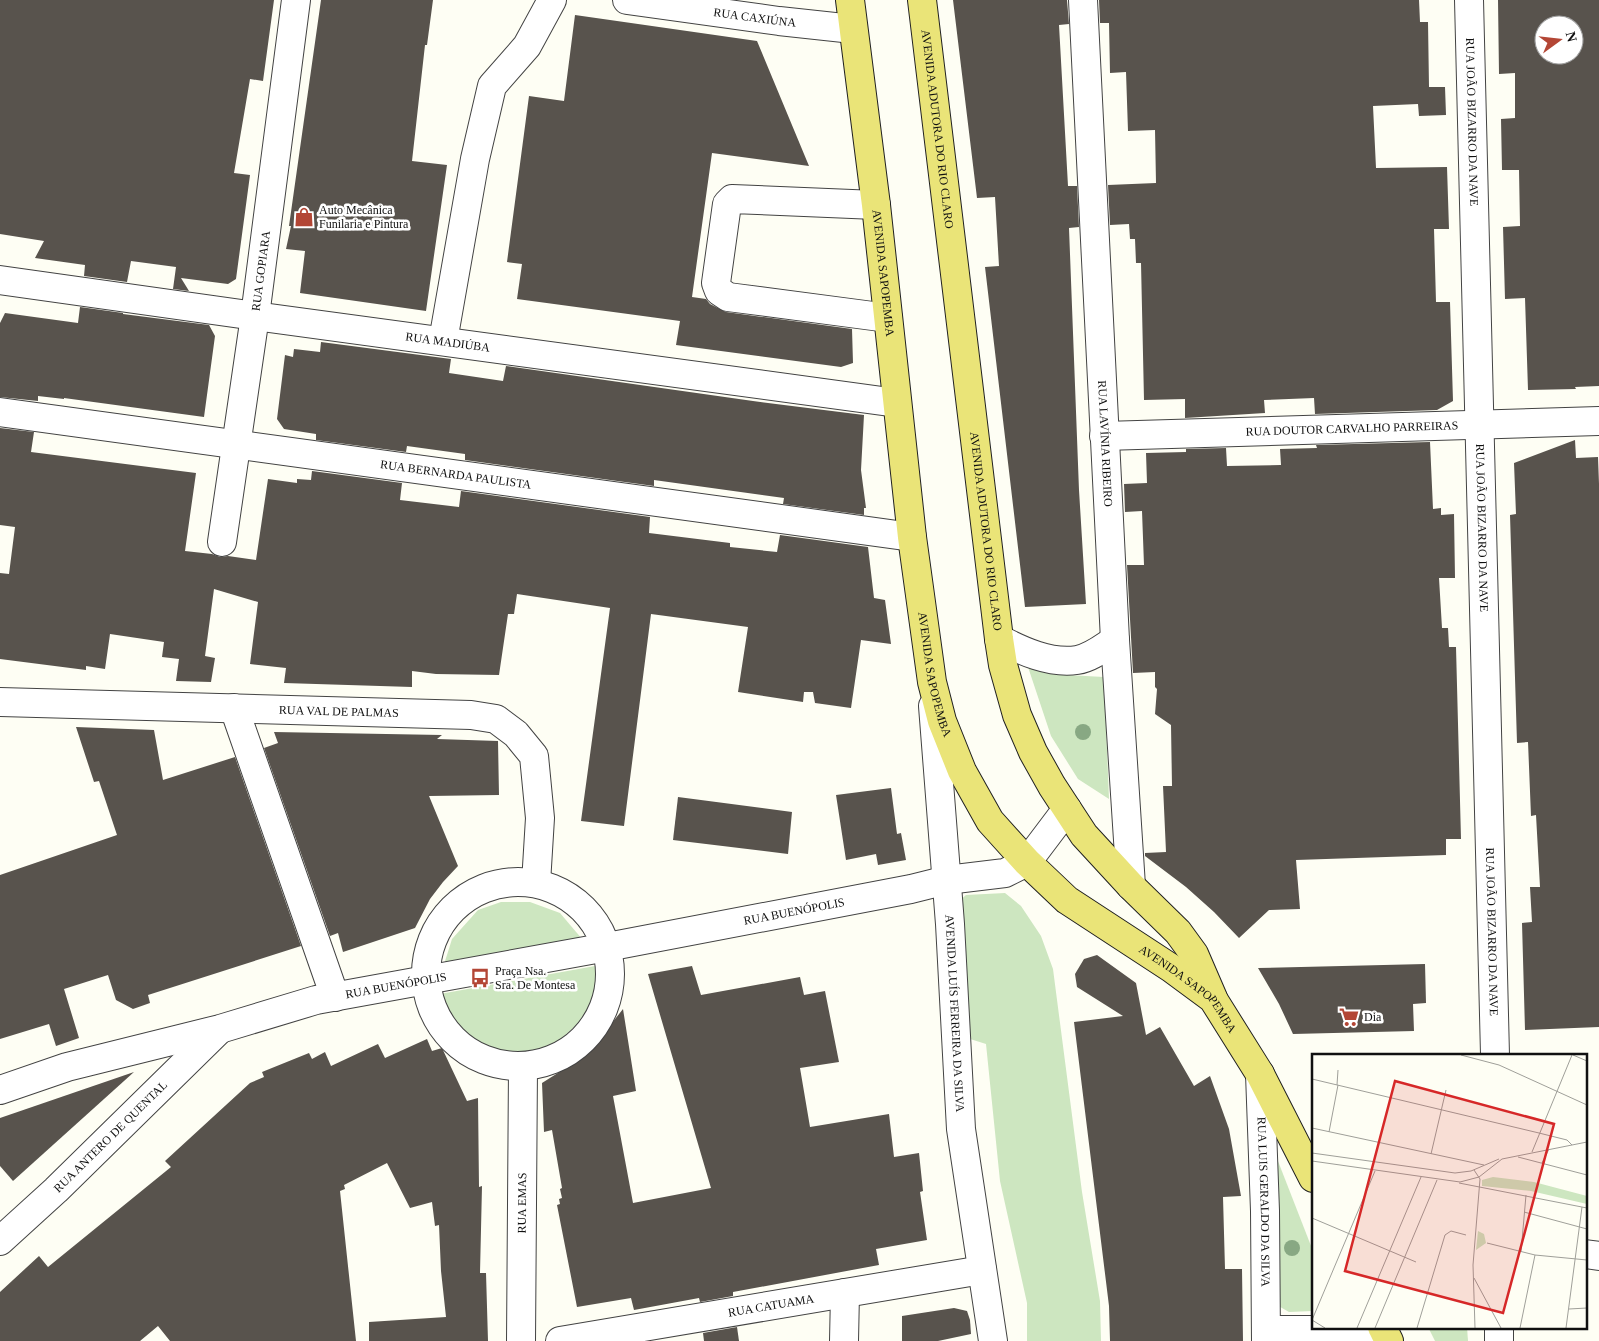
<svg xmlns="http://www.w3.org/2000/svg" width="1599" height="1341" viewBox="0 0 1599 1341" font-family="'Times New Roman',serif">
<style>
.green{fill:#cde6c0}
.building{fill:#58534d;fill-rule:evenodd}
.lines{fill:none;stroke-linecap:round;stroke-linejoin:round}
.minor-casing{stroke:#434343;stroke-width:30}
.major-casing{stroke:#212121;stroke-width:30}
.minor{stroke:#fff;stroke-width:28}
.major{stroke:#eae478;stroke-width:28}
.tree{fill:#88a883}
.labels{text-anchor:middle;stroke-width:5;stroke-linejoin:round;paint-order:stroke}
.street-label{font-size:12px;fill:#101010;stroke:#fff}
.poi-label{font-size:12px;fill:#101010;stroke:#fff;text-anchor:start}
.inset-road{fill:none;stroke:#9f9f99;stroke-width:1}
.view{fill:#d62828;fill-opacity:0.15;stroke:#d62828;stroke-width:2.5}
.inset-edge{fill:none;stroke:#101010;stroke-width:2.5}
</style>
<rect width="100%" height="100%" fill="#fefef4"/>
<!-- green -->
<g class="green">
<path d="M1028 667 1067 675 1104 677 1109 799 1078 779 1051 736Z"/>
<path d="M1005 893 1021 906 1041 936 1053 969 1082 1192 1100 1301 1101 1341H1027V1303L1000 1181 986 1044 967 1038 956 904 966 895Z"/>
<path d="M501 902H530L560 913 588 946 441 974 452 939 478 910Z"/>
<path d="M595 966 596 995 583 1019 553 1046 518 1055 481 1048 454 1025 440 994Z"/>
<path d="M1276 1156 1313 1251V1311L1289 1312 1275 1304Z"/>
<path d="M1428 1327H1467L1468 1341H1435Z"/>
</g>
<!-- building -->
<g class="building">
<path d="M0 0H274L263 81 250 79 234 173 250 175 236 279 228 284 181 278 189 291 173 289 176 267 131 261 127 282 84 276 85 265 35 258 44 241 0 234Z"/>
<path d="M321 0H433L427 45H425L412 161 447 165 426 311 300 293 305 251 286 249 291 226H289Z"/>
<path d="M953 0H1067L1069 24 1059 25 1068 186H1077L1079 227 1069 228 1079 490 1086 604 1025 607 985 267 999 266 995 197 977 198Z"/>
<path d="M1099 0H1419L1420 22H1428L1429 87H1445L1446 115 1419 116 1418 104 1373 106 1376 168 1447 167 1449 229H1434L1436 302H1450L1453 401 1437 410 1315 414 1314 398 1264 400 1265 413 1185 418V399L1144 400 1141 263H1136L1135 239H1130L1129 224 1110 225 1108 185 1156 183 1155 130 1128 131 1126 72 1110 73 1109 23H1100Z"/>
<path d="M1498 0H1599V386L1575 387 1576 389 1528 390 1525 298 1505 299 1503 227 1520 226 1519 170H1502L1501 119 1515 118V73L1499 74ZM1544 25H1574V55H1544Z"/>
<path d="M575 15 757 41 809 166 712 153 692 297 706 299 710 304 726 312 852 329 853 363 841 367 676 345 680 321 517 299 522 264 507 262 529 96 564 101Z"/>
<path d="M80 307 123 313V314L209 325 215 336 204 417 64 398V399L38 396V401L0 397V323L5 313 78 323Z"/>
<path d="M321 342 451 359 449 373 503 381 506 366 753 401 864 415 861 470 866 508H864V515L783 504 784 498 654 480V486L465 460V454L407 446 406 452 316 440V434L284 429 277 419 285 355 293 357 294 349 320 352Z"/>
<path d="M0 428 34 432 31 452 196 473 185 551 212 554 220 557 228 556 256 560 268 479 297 483V479L311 480 312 471 402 483 400 500 459 507 461 491 650 517 649 533 730 543V547L777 552 780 535 868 547 874 598 885 600 891 644 861 640 851 708 815 703 813 692H804L803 702 738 692 748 627 651 614 624 826 581 821 610 608 517 594 514 614H508L499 675 436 674 412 671V687L284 683 286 668 250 664 258 602 214 589 205 656 215 658 211 682 176 681 179 659 162 657 164 642 110 634 105 669 86 666V670L0 659V573L9 574 15 527 0 525Z"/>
<path d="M1575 440 1576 458 1598 457 1599 484V1027L1525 1030 1522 923 1532 922 1530 887H1540L1536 815 1531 816 1528 742 1517 743 1510 515 1516 514 1514 463Z"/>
<path d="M1430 442 1433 509 1441 508V515L1454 514 1455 578H1439L1442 628H1448L1449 647H1456L1461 839H1446V855L1296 860 1300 909 1269 910 1239 938 1214 912 1186 887 1145 856V853L1166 852 1163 786H1172L1171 725 1155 714 1157 689 1155 687V672L1133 673 1127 565H1144L1142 511 1125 512 1124 484 1147 483 1146 453 1186 452V449L1226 448 1227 466 1281 465 1280 449 1317 448 1316 445Z"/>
<path d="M76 727 154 730 163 780 235 757 301 946 148 995 150 1003 133 1009 116 1000 108 975 64 989 79 1038 56 1046 49 1024 0 1039V875L117 835 99 781 94 782Z"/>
<path d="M274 732 442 735 437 739 498 741 499 795 429 796 458 866 443 882 430 899 415 928 343 952 338 933 330 936 264 748 278 743Z"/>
<path d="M891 788 897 834 901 833 906 860 878 865 876 854 846 860 836 795Z"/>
<path d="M678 797 792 812 788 854 673 840Z"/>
<path d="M1097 955 1136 983 1146 1035 1160 1027 1194 1086 1210 1076 1229 1129 1241 1196 1223 1197 1225 1269H1242L1243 1341H1110L1109 1306 1074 1022 1123 1016 1077 987 1075 974 1084 959Z"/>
<path d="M1425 964 1426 1003 1413 1004 1414 1031 1293 1034 1279 1004 1258 968Z"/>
<path d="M692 966 701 995 800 977 804 995 825 991 839 1062 800 1068 810 1127 889 1114 894 1157 919 1153 923 1191 920 1192 927 1240 876 1249 879 1265 733 1292V1296L700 1302 699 1298 634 1310 631 1298 577 1307 557 1205 560 1204 559 1199 562 1198 560 1189 562 1188 552 1130 544 1132 542 1083 561 1071 604 1033 623 1009 636 1091 613 1096 633 1203 711 1188 648 974Z"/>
<path d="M427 1039 432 1051 442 1048 467 1101 478 1098 479 1187 482 1186 480 1273H486L488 1341H369V1322L446 1317 441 1271 439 1225 435 1226 432 1202 410 1208 387 1163 344 1185 345 1189 340 1191 356 1341H170L158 1326 140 1341H0V1292L39 1256 48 1267 171 1167 165 1161 250 1083 264 1077 262 1072 309 1053 312 1059 325 1052 331 1066 378 1044 385 1058Z"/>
<path d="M134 1072 13 1181 0 1166V1118Z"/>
<path d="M954 1308 967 1311 970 1320 971 1334 938 1341H902V1316Z"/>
<path d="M737 1327 739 1341H704L703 1333Z"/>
</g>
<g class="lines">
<defs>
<g id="minor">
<path id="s1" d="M627 0 779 21 853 29"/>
<path id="s2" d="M1083 0 1115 640 1131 886"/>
<path id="s3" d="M1469 0 1495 1055"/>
<path d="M876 205 732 199 727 204 716 283 719 291 728 297 888 318"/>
<path id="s4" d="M0 280 255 316 897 403"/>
<path d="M443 341 475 159 492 86 527 46 552 0"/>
<path id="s5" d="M0 412 912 537"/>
<path id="s6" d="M1104 436 1599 421"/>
<path id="s7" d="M222 542 255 316 296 0"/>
<path d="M999 639C1022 651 1050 664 1077 660 1091 658 1104 647 1115 640"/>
<path id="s8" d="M0 702 471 715 496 719 516 734 534 756 540 818 536 883"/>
<path id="s9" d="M933 706 950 924 961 1129 993 1341"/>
<path d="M234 708 335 997"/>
<circle cx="518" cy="974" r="92"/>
<path id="s10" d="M1260 1074 1265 1211 1266 1341"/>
<path id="s11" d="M0 1090 67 1067 220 1029 316 1000 607 947 911 889 947 880 1005 873 1027 862 1067 809"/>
<path id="s12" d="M0 1241 56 1190 219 1030"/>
<path d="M1585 1254 1599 1256"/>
<path d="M1266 1330H1349L1374 1341"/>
<path id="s13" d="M521 1341 523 1067"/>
<path id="s14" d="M560 1341 982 1270"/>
<path d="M844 1341 845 1293"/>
<path d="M1499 1341V1327"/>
</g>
<g id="major">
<path id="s15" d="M850 0 876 205 912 537 932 682 942 721 962 771 990 821 1027 862 1067 900 1171 968 1213 999 1260 1074 1313 1178"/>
<path id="s16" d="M922 0 999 639 1003 665 1017 715 1033 752 1052 786 1084 835 1131 886 1178 932 1194 954 1213 998"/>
<path d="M1382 1327 1389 1341"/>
</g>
</defs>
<!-- minor casing -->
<use href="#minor" class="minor-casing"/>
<!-- major casing -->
<use href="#major" class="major-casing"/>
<!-- minor -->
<use href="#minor" class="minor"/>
<!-- major -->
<use href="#major" class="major"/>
</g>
<!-- trees -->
<g class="tree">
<circle cx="1083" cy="732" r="8"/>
<circle cx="1292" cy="1248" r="8"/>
</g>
<!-- icons -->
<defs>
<symbol id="shop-bare" viewBox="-9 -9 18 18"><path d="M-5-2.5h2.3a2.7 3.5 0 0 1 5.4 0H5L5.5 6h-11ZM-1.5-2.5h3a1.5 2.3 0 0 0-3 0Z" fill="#b34635" stroke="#fff" stroke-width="2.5" paint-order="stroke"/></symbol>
<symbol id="bus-bare" viewBox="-9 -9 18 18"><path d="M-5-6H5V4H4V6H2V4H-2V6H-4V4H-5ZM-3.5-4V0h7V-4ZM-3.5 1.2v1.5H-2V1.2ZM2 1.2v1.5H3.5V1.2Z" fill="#b34635" stroke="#fff" stroke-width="2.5" paint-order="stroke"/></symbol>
<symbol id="supermarket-bare" viewBox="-9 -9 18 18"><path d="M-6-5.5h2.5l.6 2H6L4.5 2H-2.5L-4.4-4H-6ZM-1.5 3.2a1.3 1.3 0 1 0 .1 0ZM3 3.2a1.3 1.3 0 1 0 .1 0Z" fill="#b34635" stroke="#fff" stroke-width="2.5" paint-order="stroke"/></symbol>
</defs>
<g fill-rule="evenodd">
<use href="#shop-bare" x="290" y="203" width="28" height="28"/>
<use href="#bus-bare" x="466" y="964" width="28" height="28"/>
<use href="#supermarket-bare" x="1335" y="1003" width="28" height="28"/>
</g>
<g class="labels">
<!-- street labels -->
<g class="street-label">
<text dy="4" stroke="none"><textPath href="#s1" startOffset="129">RUA CAXIÚNA</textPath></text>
<text dy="4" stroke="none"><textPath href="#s3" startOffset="122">RUA JOÃO BIZARRO DA NAVE</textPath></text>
<text dy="4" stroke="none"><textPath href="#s16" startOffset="130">AVENIDA ADUTORA DO RIO CLARO</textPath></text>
<text dy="4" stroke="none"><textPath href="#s7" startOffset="274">RUA GOPIARA</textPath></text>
<text dy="4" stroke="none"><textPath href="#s15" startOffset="275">AVENIDA SAPOPEMBA</textPath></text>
<text dy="4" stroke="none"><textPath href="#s4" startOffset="452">RUA MADIÚBA</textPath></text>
<text dy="4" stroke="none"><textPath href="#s6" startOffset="248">RUA DOUTOR CARVALHO PARREIRAS</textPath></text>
<text dy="4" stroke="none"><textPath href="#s2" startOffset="444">RUA LAVÍNIA RIBEIRO</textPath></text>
<text dy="4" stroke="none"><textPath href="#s5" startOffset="460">RUA BERNARDA PAULISTA</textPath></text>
<text dy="4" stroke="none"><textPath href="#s3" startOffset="528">RUA JOÃO BIZARRO DA NAVE</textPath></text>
<text dy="4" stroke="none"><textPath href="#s16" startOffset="535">AVENIDA ADUTORA DO RIO CLARO</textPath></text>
<text dy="4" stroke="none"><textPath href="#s15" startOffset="680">AVENIDA SAPOPEMBA</textPath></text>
<text dy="4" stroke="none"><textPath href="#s8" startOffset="339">RUA VAL DE PALMAS</textPath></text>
<text dy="4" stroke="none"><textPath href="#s11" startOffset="815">RUA BUENÓPOLIS</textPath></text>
<text dy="4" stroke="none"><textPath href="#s3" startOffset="932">RUA JOÃO BIZARRO DA NAVE</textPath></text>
<text dy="4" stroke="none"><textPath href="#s11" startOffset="410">RUA BUENÓPOLIS</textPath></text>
<text dy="4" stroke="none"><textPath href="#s15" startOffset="1100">AVENIDA SAPOPEMBA</textPath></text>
<text dy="4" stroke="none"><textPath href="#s9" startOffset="308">AVENIDA LUÍS FERREIRA DA SILVA</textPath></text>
<text dy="4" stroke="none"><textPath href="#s12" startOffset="152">RUA ANTERO DE QUENTAL</textPath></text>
<text dy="4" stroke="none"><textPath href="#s10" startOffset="128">RUA LUIS GERALDO DA SILVA</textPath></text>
<text dy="4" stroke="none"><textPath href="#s13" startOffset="138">RUA EMAS</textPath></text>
<text dy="4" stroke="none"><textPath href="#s14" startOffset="214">RUA CATUAMA</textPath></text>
</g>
<!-- poi labels -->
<g class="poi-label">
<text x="319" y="214">Auto Mecânica<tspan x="319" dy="14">Funilaria e Pintura</tspan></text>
<text x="495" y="975">Praça Nsa.<tspan x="495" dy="14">Sra. De Montesa</tspan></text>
<text x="1364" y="1021">Dia</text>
</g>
</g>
<!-- overview -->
<g transform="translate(1312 1054)">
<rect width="275" height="275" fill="#fefef4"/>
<path d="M181 123 222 128 275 142V150L219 137 170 132V126ZM166 177 172 180 174 189 164 196Z" fill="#cde6c0"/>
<path class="inset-road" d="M149 1 187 11 275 51M261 1 275 7M0 25 227 79 255 86 260 91M25 31 26 16M0 74 172 111M17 78 26 31M220 98 260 1M0 99 143 119 159 117 187 105M119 100 134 36M206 103 275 121M0 107 148 128 167 123 190 105 275 88M230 109 237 95M162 116 168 125 161 211 163 274M147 129 275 154M212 158 275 175M0 164 104 208M175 189 223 201 275 206M209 198 214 141M162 224 189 274M257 255 275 254M0 266 63 117M0 266 13 274M45 274 109 123M63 274 125 126M105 274 133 181 139 177 154 181M208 274 223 201M254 274 270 153"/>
<path class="view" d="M83 27 242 70 191 259 33 217Z"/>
<rect width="275" height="275" class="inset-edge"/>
</g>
<!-- north arrow -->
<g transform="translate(1559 40) rotate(75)"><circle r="24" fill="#ffffff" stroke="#9f9f9f"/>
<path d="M0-4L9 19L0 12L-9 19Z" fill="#b34635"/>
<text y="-8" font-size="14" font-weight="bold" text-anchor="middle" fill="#101010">N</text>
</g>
</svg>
